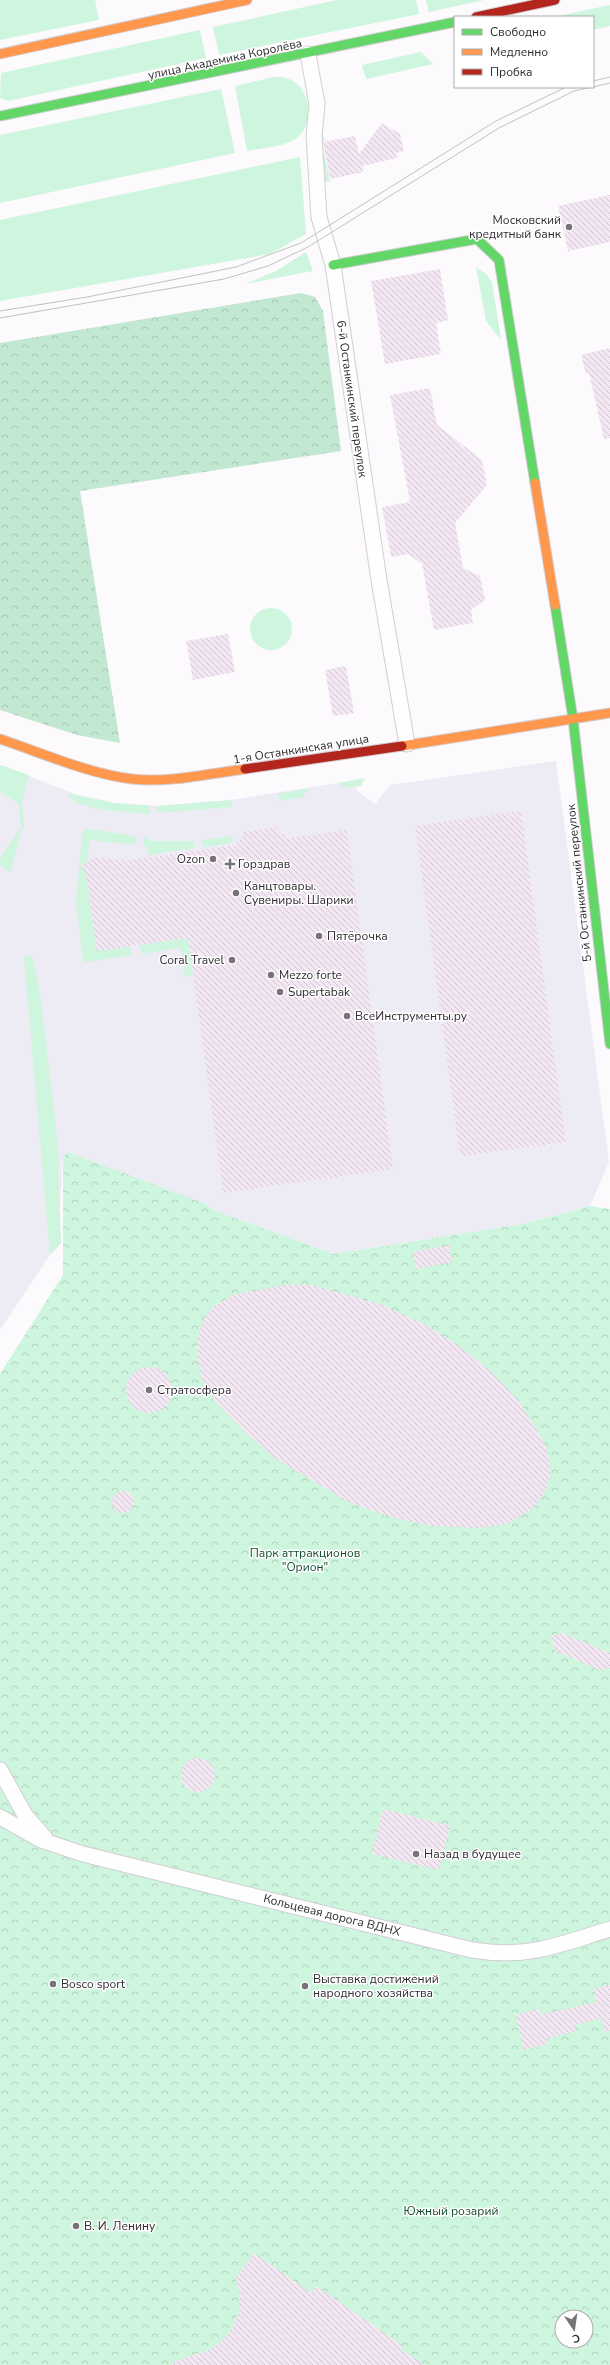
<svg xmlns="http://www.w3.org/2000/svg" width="610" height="2365" viewBox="0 0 610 2365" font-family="'Nunito Sans',sans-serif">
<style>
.commercial{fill:#edecf5}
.green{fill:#cef5dd}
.forest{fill:url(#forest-crowns)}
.park{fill:url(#park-crowns);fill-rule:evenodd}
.building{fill:url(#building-back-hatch)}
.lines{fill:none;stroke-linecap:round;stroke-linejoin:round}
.street-casing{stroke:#d2ced3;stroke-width:17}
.fast-casing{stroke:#d2ced3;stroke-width:11}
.slow-casing{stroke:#d2ced3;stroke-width:11}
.jam-casing{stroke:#d2ced3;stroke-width:11}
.street{stroke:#fffeff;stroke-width:15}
.fast{stroke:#63d668;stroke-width:9}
.slow{stroke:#ff974d;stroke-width:9}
.jam{stroke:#b3261e;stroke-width:9}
.tram{stroke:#c1c0c2;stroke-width:1}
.poi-dot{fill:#777379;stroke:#fff;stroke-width:1.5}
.labels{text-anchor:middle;stroke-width:3;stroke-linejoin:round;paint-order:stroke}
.street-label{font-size:12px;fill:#302a32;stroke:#fff}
.poi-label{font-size:12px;fill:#302a32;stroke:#fff;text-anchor:start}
.park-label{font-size:12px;fill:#154c2f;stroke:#fff}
</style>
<defs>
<pattern id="forest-crowns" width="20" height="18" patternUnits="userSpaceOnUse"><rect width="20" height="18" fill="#c2e8d1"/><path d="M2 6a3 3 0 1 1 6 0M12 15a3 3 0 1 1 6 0" fill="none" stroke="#a7c7b4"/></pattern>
<pattern id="park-crowns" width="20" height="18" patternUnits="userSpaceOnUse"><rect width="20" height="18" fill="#cef5dd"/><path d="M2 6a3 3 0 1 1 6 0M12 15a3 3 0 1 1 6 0" fill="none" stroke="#b1d2be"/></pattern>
<pattern id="building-back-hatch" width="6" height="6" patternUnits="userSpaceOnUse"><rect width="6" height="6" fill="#f3e7f3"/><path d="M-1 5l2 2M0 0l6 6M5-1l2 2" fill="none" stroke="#d1c6d1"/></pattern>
</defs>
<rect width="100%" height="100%" fill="#fcfafd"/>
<!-- commercial -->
<path class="commercial" d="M556 761 609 1162 590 1206 523 1224 334 1254 213 1210 206 1204 63 1157 59 1224 61 1243 50 1255 0 1330V765L77 795 114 803 161 806 231 800 338 783 345 788 356 787 357 791 375 804 390 785Z"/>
<!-- green -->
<g class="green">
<path d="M0 0H98L95 1 99 20 0 40Z"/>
<path d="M337 0H416L419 14 219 55 213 27Z"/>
<path d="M426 0H484L429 12Z"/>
<path d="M610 5V26L593 30V17H554Z"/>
<path d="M200 30 206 58 8 101 0 98 1 73Z"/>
<path d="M421 52 433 64 366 79 362 65Z"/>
<path d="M274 77C279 77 284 77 289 79 311 88 315 122 298 137 286 147 262 148 247 151L235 86Z"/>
<path d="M221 89 235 153 0 203V135Z"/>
<path d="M321 129 325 141 322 142 330 182 324 181Z"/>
<path d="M300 157 306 234 270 254 0 301V220Z"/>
<path d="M306 252 313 271 245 284 276 271Z"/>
<path d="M476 267 486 274 492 282 501 340 486 321Z"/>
<circle cx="271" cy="629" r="21"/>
<path d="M0 765 29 775 22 802 24 827 18 835 20 837 10 872 0 865V859L21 827 19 804 0 792Z"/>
<path d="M365 778 361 786 345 788 341 786 338 783Z"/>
<path d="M308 788 303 797 280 801 278 794Z"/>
<path d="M68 793 114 803 150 806V814C128 812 90 811 72 800Z"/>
<path d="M231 800 232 807 157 813V806Z"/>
<path d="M88 829 136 836 135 845 90 840 87 864 82 866 84 870 86 871 97 951 130 946 132 955 86 962 83 959 76 903 82 834 84 830Z"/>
<path d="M232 836 233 843 203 847 202 840Z"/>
<path d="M144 837 152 841H194L195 848 147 855 148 847 143 846Z"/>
<path d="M188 938 193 976 182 977 185 973 182 951 178 948 141 954 140 945Z"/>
<path d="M26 956H30L33 959 40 992 58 1145 61 1243 50 1255 24 958Z"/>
</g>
<!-- forest -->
<path class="forest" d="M301 293 315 297 323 311 341 451 80 491 120 743 77 735 0 710V343Z"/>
<!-- park -->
<path class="park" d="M68 1152 206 1204 213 1210 334 1254 523 1224 590 1206 610 1209V2365H0V1374L63 1275V1157ZM562 2317H586V2341H562Z"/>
<!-- building -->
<g class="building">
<path d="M382 123 400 134 404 151 396 153 397 158 362 166 363 172 330 179 323 142 355 136 359 154Z"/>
<path d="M610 195V242L568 251 558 206Z"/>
<path d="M440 269 448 320 436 323 441 354 385 364 371 281Z"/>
<path d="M610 348V438L604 439 589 373 586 374 581 355Z"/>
<path d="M430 388 437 425 482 460 487 485 455 523 463 568 480 576 485 600 471 610 473 623 434 630 422 564 408 554 391 557 382 507 410 502 390 395Z"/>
<path d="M228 634 235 672 193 680 186 641Z"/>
<path d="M346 666 354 713 333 716 325 670Z"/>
<path d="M521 811 566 1142 460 1156 415 826Z"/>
<path d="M277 827 278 835 285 834 286 839 347 830 393 1169 223 1193 188 938 97 951 86 873 80 866 96 857 124 861 237 845 236 841 243 839 242 832Z"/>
<path d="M449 1245 452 1262 416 1269 413 1252Z"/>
<path d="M284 1285H311L380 1304 424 1324 456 1344 489 1370 519 1401 545 1444 550 1464V1477L544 1494 532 1509 507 1524 479 1528 433 1526 390 1517 349 1502 276 1459 245 1432 214 1400 202 1379 198 1361 197 1339 204 1319 214 1306 233 1295Z"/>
<circle cx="149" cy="1390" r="23"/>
<circle cx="123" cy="1502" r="11"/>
<path d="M562 1633 610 1653V1668L599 1670 556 1651 551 1636Z"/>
<circle cx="198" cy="1775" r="17"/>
<path d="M383 1809 450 1826 439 1870 372 1854Z"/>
<path d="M610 1985V2031L605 2032 601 2018 575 2025 576 2031 546 2039 548 2044 524 2050 516 2015 539 2009 540 2015 597 2002 594 1989Z"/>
<path d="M254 2253 311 2293 316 2286 403 2346 401 2349 424 2365H172L171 2363 211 2349 224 2339 233 2327 239 2312 240 2297 236 2278Z"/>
</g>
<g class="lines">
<defs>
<g id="street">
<path d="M308 54 317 104 314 136 319 217 333 265 379 580 407 744"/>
<path d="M0 1770 25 1815 45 1838"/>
<path d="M0 1817 41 1840 83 1854 472 1950C528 1959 558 1945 610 1929"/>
</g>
<g id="fast">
<path d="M0 116 455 22"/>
<path d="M333 265 477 239 499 260 535 483"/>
<path d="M555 605 573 719 610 1044"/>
</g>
<g id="slow">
<path d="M0 54 247 0"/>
<path d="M535 483 555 605"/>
<path d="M0 739C42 753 89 774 132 779 169 783 208 774 245 769"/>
<path d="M402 746 610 713"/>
</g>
<g id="jam">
<path d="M476 17 555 0"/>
<path d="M245 769 402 746"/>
</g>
</defs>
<!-- street casing -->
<use href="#street" class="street-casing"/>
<!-- fast casing -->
<use href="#fast" class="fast-casing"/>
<!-- slow casing -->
<use href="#slow" class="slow-casing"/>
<!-- jam casing -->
<use href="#jam" class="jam-casing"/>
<!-- street -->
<use href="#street" class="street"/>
<!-- fast -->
<use href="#fast" class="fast"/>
<!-- slow -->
<use href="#slow" class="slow"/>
<!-- jam -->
<use href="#jam" class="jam"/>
<!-- tram -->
<g class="tram">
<path d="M593 81 610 77"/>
<path d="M593 87 610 83"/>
<path d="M0 311 87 297 236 267 301 243 496 121 566 87"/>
<path d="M0 318 224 279 268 266 308 247 499 128 574 91 592 87"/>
</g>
</g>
<!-- markers -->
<g class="poi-dot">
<circle cx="569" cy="227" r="4"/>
<circle cx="213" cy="859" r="4"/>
<path d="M228 858h4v4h4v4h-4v4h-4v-4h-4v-4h4z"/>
<circle cx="236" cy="893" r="4"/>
<circle cx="319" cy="936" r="4"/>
<circle cx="232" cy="960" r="4"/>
<circle cx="271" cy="975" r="4"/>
<circle cx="280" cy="992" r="4"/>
<circle cx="347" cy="1016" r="4"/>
<circle cx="149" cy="1390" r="4"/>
<circle cx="416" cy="1854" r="4"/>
<circle cx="53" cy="1984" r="4"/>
<circle cx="305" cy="1986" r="4"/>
<circle cx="76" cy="2226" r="4"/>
</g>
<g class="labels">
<!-- street labels -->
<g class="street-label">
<text transform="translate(225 59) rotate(-12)" y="4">улица Академика Королёва</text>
<text transform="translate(352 399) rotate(82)" y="4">6-й Останкинский переулок</text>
<text transform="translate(301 749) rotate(-9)" y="4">1-я Останкинская улица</text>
<text transform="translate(579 883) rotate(-96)" y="4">5-й Останкинский переулок</text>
<text transform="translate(332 1915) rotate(14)" y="4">Кольцевая дорога ВДНХ</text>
</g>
<!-- poi labels -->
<g class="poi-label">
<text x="561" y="224" text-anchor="end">Московский<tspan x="561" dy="14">кредитный банк</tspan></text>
<text x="205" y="863" text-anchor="end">Ozon</text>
<text x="238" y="868">Горздрав</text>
<text x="244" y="890">Канцтовары.<tspan x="244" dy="14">Сувениры. Шарики</tspan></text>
<text x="327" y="940">Пятёрочка</text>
<text x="224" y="964" text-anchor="end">Coral Travel</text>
<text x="279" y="979">Mezzo forte</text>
<text x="288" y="996">Supertabak</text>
<text x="355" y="1020">ВсеИнструменты.ру</text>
<text x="157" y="1394">Стратосфера</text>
<text x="424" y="1858">Назад в будущее</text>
<text x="313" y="1983">Выставка достижений<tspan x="313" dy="14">народного хозяйства</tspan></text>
<text x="61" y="1988">Bosco sport</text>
<text x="84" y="2230">В. И. Ленину</text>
</g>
<!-- park labels -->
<g class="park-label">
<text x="305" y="1557">Парк аттракционов<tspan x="305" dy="14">"Орион"</tspan></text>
<text x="451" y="2215">Южный розарий</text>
</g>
</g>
<!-- legend -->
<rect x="454" y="16" width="140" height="72" fill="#ffffff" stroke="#acaaad"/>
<rect x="462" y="29" width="20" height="6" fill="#63d668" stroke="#acaaad"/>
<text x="490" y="36" font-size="12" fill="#302a32">Свободно</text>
<rect x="462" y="49" width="20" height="6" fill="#ff974d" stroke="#acaaad"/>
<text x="490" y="56" font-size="12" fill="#302a32">Медленно</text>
<rect x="462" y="69" width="20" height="6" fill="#b3261e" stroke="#acaaad"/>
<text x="490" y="76" font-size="12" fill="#302a32">Пробка</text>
<!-- north arrow -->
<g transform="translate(574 2329) rotate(167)"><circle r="19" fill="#ffffff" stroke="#acaaad"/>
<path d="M0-3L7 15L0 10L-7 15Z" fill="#777379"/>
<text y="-6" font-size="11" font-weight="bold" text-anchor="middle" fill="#302a32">С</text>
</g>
</svg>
